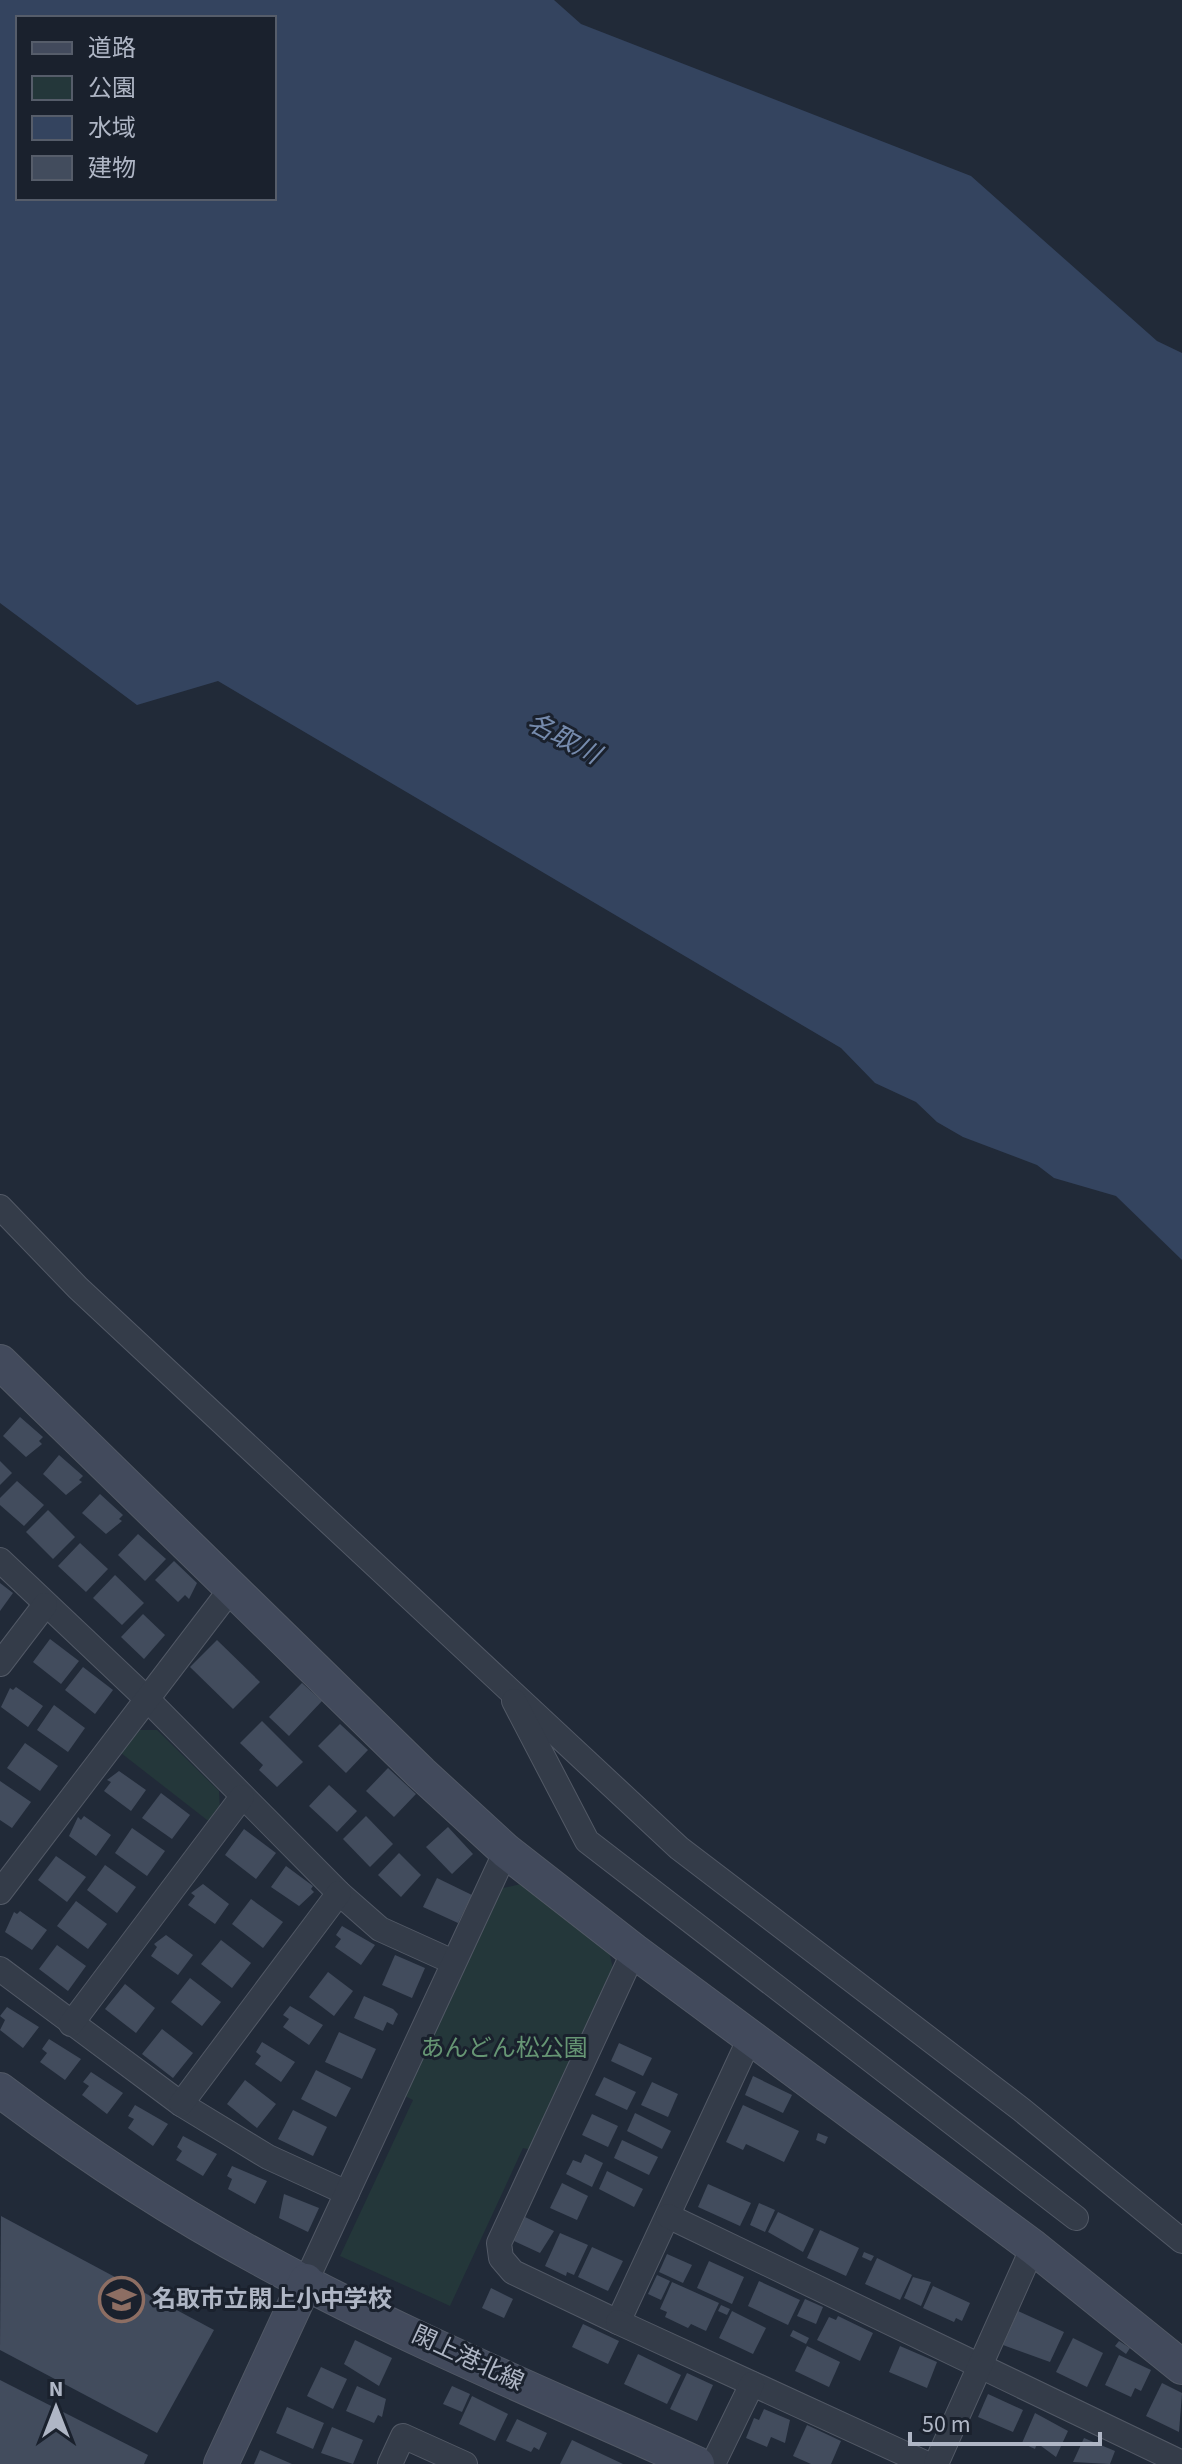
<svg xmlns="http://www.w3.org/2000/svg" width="1182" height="2464" viewBox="0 0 1182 2464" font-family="'Source Sans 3','Noto Sans JP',sans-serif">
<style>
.green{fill:#24373a}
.water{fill:#34445f;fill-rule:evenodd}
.building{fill:#424c5d}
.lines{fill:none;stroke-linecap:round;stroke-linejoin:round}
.street-casing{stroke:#525966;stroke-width:26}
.secondary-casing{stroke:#525966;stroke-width:36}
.street{stroke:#343c49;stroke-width:24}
.secondary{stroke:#424a5c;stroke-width:34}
.labels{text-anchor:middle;stroke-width:6;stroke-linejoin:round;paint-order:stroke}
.park-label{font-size:24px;fill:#669674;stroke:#1a212d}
.poi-label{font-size:24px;font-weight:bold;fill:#afb6c5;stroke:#1a212d;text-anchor:start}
.street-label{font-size:24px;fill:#afb6c5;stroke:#1a212d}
.water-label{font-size:26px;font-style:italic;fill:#768bad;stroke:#1a212d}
</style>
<rect width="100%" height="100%" fill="#212a38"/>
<!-- green -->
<g class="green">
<path d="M140 1730H157L219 1791 220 1810 211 1823 121 1753Z"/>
<path d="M521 1884 609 1952 614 1972 532 2150 523 2148 450 2306 340 2256 413 2100 405 2096 503 1888Z"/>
</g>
<!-- water -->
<path class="water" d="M0 0H554L581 24 971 176 1157 341 1182 353V1260L1116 1196 1054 1178 1037 1165 963 1137 937 1122 916 1102 875 1083 841 1048 218 681 137 705 0 603ZM18 18H274V198H18Z"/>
<!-- building -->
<g class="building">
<path d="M20 1417 43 1437 39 1441 42 1444 26 1457 3 1436Z"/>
<path d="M59 1455 83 1476 79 1480 82 1482 66 1495 43 1474Z"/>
<path d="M0 1461 12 1473 0 1485Z"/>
<path d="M17 1481 44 1505 24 1526 0 1505V1498Z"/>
<path d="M100 1494 123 1515 119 1519 122 1521 106 1534 82 1513Z"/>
<path d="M48 1510 75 1537 53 1559 26 1532Z"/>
<path d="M138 1534 166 1559 145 1581 118 1555Z"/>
<path d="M80 1543 108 1569 86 1592 58 1566Z"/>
<path d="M174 1561 197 1583 189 1599 185 1595 178 1602 155 1580Z"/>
<path d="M115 1575 144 1603 122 1625 93 1598Z"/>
<path d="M0 1583 13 1593 0 1611Z"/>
<path d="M143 1614 165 1635 144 1659 121 1637Z"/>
<path d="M50 1639 79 1661 61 1684 33 1662Z"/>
<path d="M217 1640 260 1682 233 1709 190 1667Z"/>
<path d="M83 1667 113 1690 95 1714 65 1690Z"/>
<path d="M302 1683 322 1701 289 1736 269 1717Z"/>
<path d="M16 1687 43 1706 28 1727 1 1707 10 1688 13 1690Z"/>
<path d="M54 1705 85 1728 68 1752 37 1730Z"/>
<path d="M262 1721 303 1762 277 1787 259 1770 263 1765 240 1743Z"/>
<path d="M340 1724 368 1750 346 1773 318 1746Z"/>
<path d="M25 1743 58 1766 40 1791 7 1768Z"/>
<path d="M388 1768 416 1794 394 1817 366 1791Z"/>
<path d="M119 1771 146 1790 131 1811 104 1791 111 1782 107 1780Z"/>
<path d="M0 1781 31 1802 12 1828 0 1820Z"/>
<path d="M329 1785 357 1811 337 1832 309 1806Z"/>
<path d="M161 1793 190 1815 172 1839 142 1818Z"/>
<path d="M84 1816 111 1835 96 1856 69 1836 78 1817 81 1820Z"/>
<path d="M366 1816 393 1844 370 1867 343 1839Z"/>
<path d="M448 1827 473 1854 452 1874 426 1847Z"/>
<path d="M132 1828 165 1851 147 1876 115 1853Z"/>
<path d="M244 1829 276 1853 256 1879 225 1855Z"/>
<path d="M399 1853 421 1875 401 1897 378 1875Z"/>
<path d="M56 1856 86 1877 67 1902 38 1880Z"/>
<path d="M105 1865 136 1887 117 1913 87 1890Z"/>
<path d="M286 1866 313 1886 311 1889 314 1892 299 1906 271 1887Z"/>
<path d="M437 1878 472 1895 458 1923 423 1907Z"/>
<path d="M203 1884 229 1904 215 1924 188 1905 195 1896 191 1893Z"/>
<path d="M251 1899 283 1922 263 1948 232 1924Z"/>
<path d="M76 1901 107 1924 88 1949 57 1926Z"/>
<path d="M20 1911 47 1930 32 1950 5 1932 14 1912 17 1914Z"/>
<path d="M342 1926 375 1945 361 1965 335 1947 341 1939 336 1935Z"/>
<path d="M166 1935 193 1955 178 1975 151 1956 157 1947 154 1944Z"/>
<path d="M221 1940 251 1963 232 1988 201 1964Z"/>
<path d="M57 1945 86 1966 68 1991 39 1969Z"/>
<path d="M395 1955 425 1968 412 1998 382 1985Z"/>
<path d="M328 1972 353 1991 334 2016 309 1997Z"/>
<path d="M190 1978 221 2002 202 2026 171 2002Z"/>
<path d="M125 1984 155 2008 136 2033 105 2009Z"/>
<path d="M364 1996 393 2009 398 2014 393 2025 387 2022 383 2031 354 2018Z"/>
<path d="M290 2006 323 2025 309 2045 283 2027 289 2019 283 2015Z"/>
<path d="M7 2007 39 2027 23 2048 0 2030 5 2020 0 2016Z"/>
<path d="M162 2029 193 2053 173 2078 142 2054Z"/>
<path d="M339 2032 376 2049 362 2079 325 2062Z"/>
<path d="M49 2039 81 2059 65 2080 40 2062 47 2053 42 2049Z"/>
<path d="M262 2042 295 2062 281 2082 255 2064 261 2056 256 2052Z"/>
<path d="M619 2043 652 2058 643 2076 611 2061Z"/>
<path d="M316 2070 351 2088 336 2117 301 2099Z"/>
<path d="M91 2072 123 2093 107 2114 82 2095 89 2086 83 2082Z"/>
<path d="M753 2076 792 2095 783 2113 745 2095Z"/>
<path d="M604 2077 636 2092 627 2110 595 2095Z"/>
<path d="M245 2080 276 2104 257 2128 227 2104Z"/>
<path d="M652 2082 678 2094 668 2117 641 2105Z"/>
<path d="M135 2105 168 2124 153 2146 128 2128 134 2119 128 2116Z"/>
<path d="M743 2105 799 2131 784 2162 746 2144 743 2150 726 2142Z"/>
<path d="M293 2110 327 2127 313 2156 278 2139Z"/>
<path d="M635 2113 671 2131 662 2149 627 2131Z"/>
<path d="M592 2114 618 2126 608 2147 582 2135Z"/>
<path d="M818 2133 828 2137 825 2144 816 2140Z"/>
<path d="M183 2136 217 2154 203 2176 176 2160 182 2151 177 2147Z"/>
<path d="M622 2140 658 2157 649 2175 614 2158Z"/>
<path d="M585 2154 603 2163 592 2187 566 2174 573 2160 581 2163Z"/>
<path d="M232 2166 267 2181 255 2204 228 2189 232 2179 227 2176Z"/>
<path d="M607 2171 643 2189 634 2207 599 2189Z"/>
<path d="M562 2183 588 2196 577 2220 550 2208Z"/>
<path d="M708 2184 751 2203 740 2226 698 2207Z"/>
<path d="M284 2194 319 2208 308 2232 279 2218Z"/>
<path d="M759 2203 775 2210 765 2232 750 2225Z"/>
<path d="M778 2212 814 2229 803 2252 768 2232Z"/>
<path d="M1 2216 214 2330 157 2433 0 2350Z"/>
<path d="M525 2217 554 2231 540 2253 514 2241Z"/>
<path d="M820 2230 859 2248 846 2276 807 2258Z"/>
<path d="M560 2233 588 2245 574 2275 567 2272 566 2276 545 2266Z"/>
<path d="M592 2247 623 2261 608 2291 578 2277Z"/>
<path d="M864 2252 874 2256 871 2261 862 2257Z"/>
<path d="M667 2254 692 2265 683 2283 659 2272Z"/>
<path d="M877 2258 912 2275 900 2300 865 2284Z"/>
<path d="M709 2261 744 2277 732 2304 697 2288Z"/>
<path d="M657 2275 670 2281 661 2300 648 2294Z"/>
<path d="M913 2277 931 2282 921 2306 904 2298Z"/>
<path d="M759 2281 800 2300 788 2325 748 2306Z"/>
<path d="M672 2282 719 2303 706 2331 691 2324 688 2328 665 2317 667 2312 660 2309Z"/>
<path d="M933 2286 970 2303 962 2321 956 2318 954 2322 923 2308Z"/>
<path d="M491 2288 513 2299 504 2318 482 2308Z"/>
<path d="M805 2299 823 2307 816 2324 797 2316Z"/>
<path d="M721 2305 730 2309 727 2315 718 2311Z"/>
<path d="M732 2311 766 2328 753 2354 719 2338Z"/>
<path d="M1018 2311 1064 2332 1050 2362 1003 2345Z"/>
<path d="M838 2316 873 2333 860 2361 817 2340 829 2317 836 2320Z"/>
<path d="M583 2324 619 2341 608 2364 572 2347Z"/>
<path d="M793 2330 809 2338 806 2344 790 2336Z"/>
<path d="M1073 2338 1103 2353 1087 2387 1056 2372Z"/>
<path d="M355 2340 392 2358 379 2386 344 2364Z"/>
<path d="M1119 2341 1130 2348 1126 2354 1115 2346Z"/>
<path d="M807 2346 840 2362 829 2387 795 2371Z"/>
<path d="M900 2346 937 2362 927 2388 889 2372Z"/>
<path d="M638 2354 681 2375 667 2404 624 2384Z"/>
<path d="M1119 2355 1151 2370 1141 2391 1135 2388 1131 2397 1105 2385Z"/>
<path d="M321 2367 347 2379 333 2409 307 2396Z"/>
<path d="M687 2373 713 2385 697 2421 670 2409Z"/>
<path d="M0 2380 148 2455 144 2464H0Z"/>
<path d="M1162 2383 1182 2393 1179 2432 1146 2416Z"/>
<path d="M357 2386 386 2399 382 2417 378 2415 374 2423 346 2411Z"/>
<path d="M452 2386 470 2394 462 2412 443 2404Z"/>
<path d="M988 2394 1023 2410 1013 2432 978 2417Z"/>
<path d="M472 2396 508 2414 495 2441 459 2424Z"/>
<path d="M287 2407 324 2423 313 2449 276 2433Z"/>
<path d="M764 2409 790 2420 785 2443 771 2437 767 2447 746 2438 754 2418 759 2420Z"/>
<path d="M1035 2413 1068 2431 1056 2457 1037 2443 1035 2449 1022 2443Z"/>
<path d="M517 2419 547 2433 539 2450 534 2447 531 2452 506 2441Z"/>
<path d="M807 2425 841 2441 831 2464H811L793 2456Z"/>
<path d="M332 2427 363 2440 353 2464 321 2453Z"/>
<path d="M1084 2438 1115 2451 1110 2464 1073 2462Z"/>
<path d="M572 2440 623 2464H560Z"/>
<path d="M260 2450 292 2464H254Z"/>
</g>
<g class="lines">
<defs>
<g id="street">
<path d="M0 1207 78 1288 679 1848 1022 2110 1182 2241"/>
<path d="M0 1560 148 1700 339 1893 380 1929 453 1962"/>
<path d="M0 1664 45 1605"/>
<path d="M514 1701 587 1841 1076 2218"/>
<path d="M0 1892 231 1589"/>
<path d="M634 1951 499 2243 501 2258 513 2272 618 2322 750 2038"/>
<path d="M0 1969 181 2104 268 2157 347 2193"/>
<path d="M71 2024 242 1797"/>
<path d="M181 2104 339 1893"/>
<path d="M668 2216 1182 2463"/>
<path d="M306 2281 506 1851"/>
<path d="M618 2322 927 2464"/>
<path d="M390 2464 403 2436 465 2464"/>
<path d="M713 2464 752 2384"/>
<path d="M936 2464 1033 2247"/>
</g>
<g id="secondary">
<path d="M0 1362 421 1773 506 1851 634 1951 1033 2247 1182 2367"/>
<path d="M0 2090C82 2152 168 2209 259 2258 400 2336 551 2397 697 2464"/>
<path d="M221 2464 306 2281"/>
</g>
</defs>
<!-- street casing -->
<use href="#street" class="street-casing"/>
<!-- secondary casing -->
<use href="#secondary" class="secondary-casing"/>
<!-- street -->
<use href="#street" class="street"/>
<!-- secondary -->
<use href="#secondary" class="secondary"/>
</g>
<!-- icons -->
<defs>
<symbol id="school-ring" viewBox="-11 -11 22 22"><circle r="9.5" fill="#1a212d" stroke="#8d6e63" stroke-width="1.5"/><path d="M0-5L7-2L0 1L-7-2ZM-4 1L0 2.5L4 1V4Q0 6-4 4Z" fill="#8d6e63"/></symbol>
</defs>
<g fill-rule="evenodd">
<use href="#school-ring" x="96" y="2274" width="51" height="51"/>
</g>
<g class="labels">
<!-- park labels -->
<g class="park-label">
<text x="504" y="2056">あんどん松公園</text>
</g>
<!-- poi labels -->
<g class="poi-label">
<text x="152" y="2307">名取市立閖上小中学校</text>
</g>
<!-- street labels -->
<g class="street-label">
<text transform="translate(468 2358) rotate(25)" y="8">閖上港北線</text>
</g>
<!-- water labels -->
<g class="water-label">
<text transform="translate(564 738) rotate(28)" y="9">名取川</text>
</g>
</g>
<!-- legend -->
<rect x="16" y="16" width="260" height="184" fill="#1a212d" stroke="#565d6a" stroke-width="2"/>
<rect x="32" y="42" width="40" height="12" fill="#424a5c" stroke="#565d6a" stroke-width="2"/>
<text x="88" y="56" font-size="24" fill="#afb6c5">道路</text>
<rect x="32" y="76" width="40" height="24" fill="#24373a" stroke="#565d6a" stroke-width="2"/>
<text x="88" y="96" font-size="24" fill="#afb6c5">公園</text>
<rect x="32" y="116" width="40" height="24" fill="#34445f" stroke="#565d6a" stroke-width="2"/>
<text x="88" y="136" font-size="24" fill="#afb6c5">水域</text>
<rect x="32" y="156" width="40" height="24" fill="#424c5d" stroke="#565d6a" stroke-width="2"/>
<text x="88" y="176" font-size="24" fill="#afb6c5">建物</text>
<!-- north arrow -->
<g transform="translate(56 2408)" stroke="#1a212d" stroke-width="6" paint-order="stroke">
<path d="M0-6L14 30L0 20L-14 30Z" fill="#afb6c5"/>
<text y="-12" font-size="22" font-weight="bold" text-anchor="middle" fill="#afb6c5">N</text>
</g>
<!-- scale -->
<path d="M910 2432v12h190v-12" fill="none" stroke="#afb6c5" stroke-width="4"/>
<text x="922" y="2432" font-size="24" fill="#afb6c5" stroke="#1a212d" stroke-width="6" paint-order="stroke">50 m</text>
</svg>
